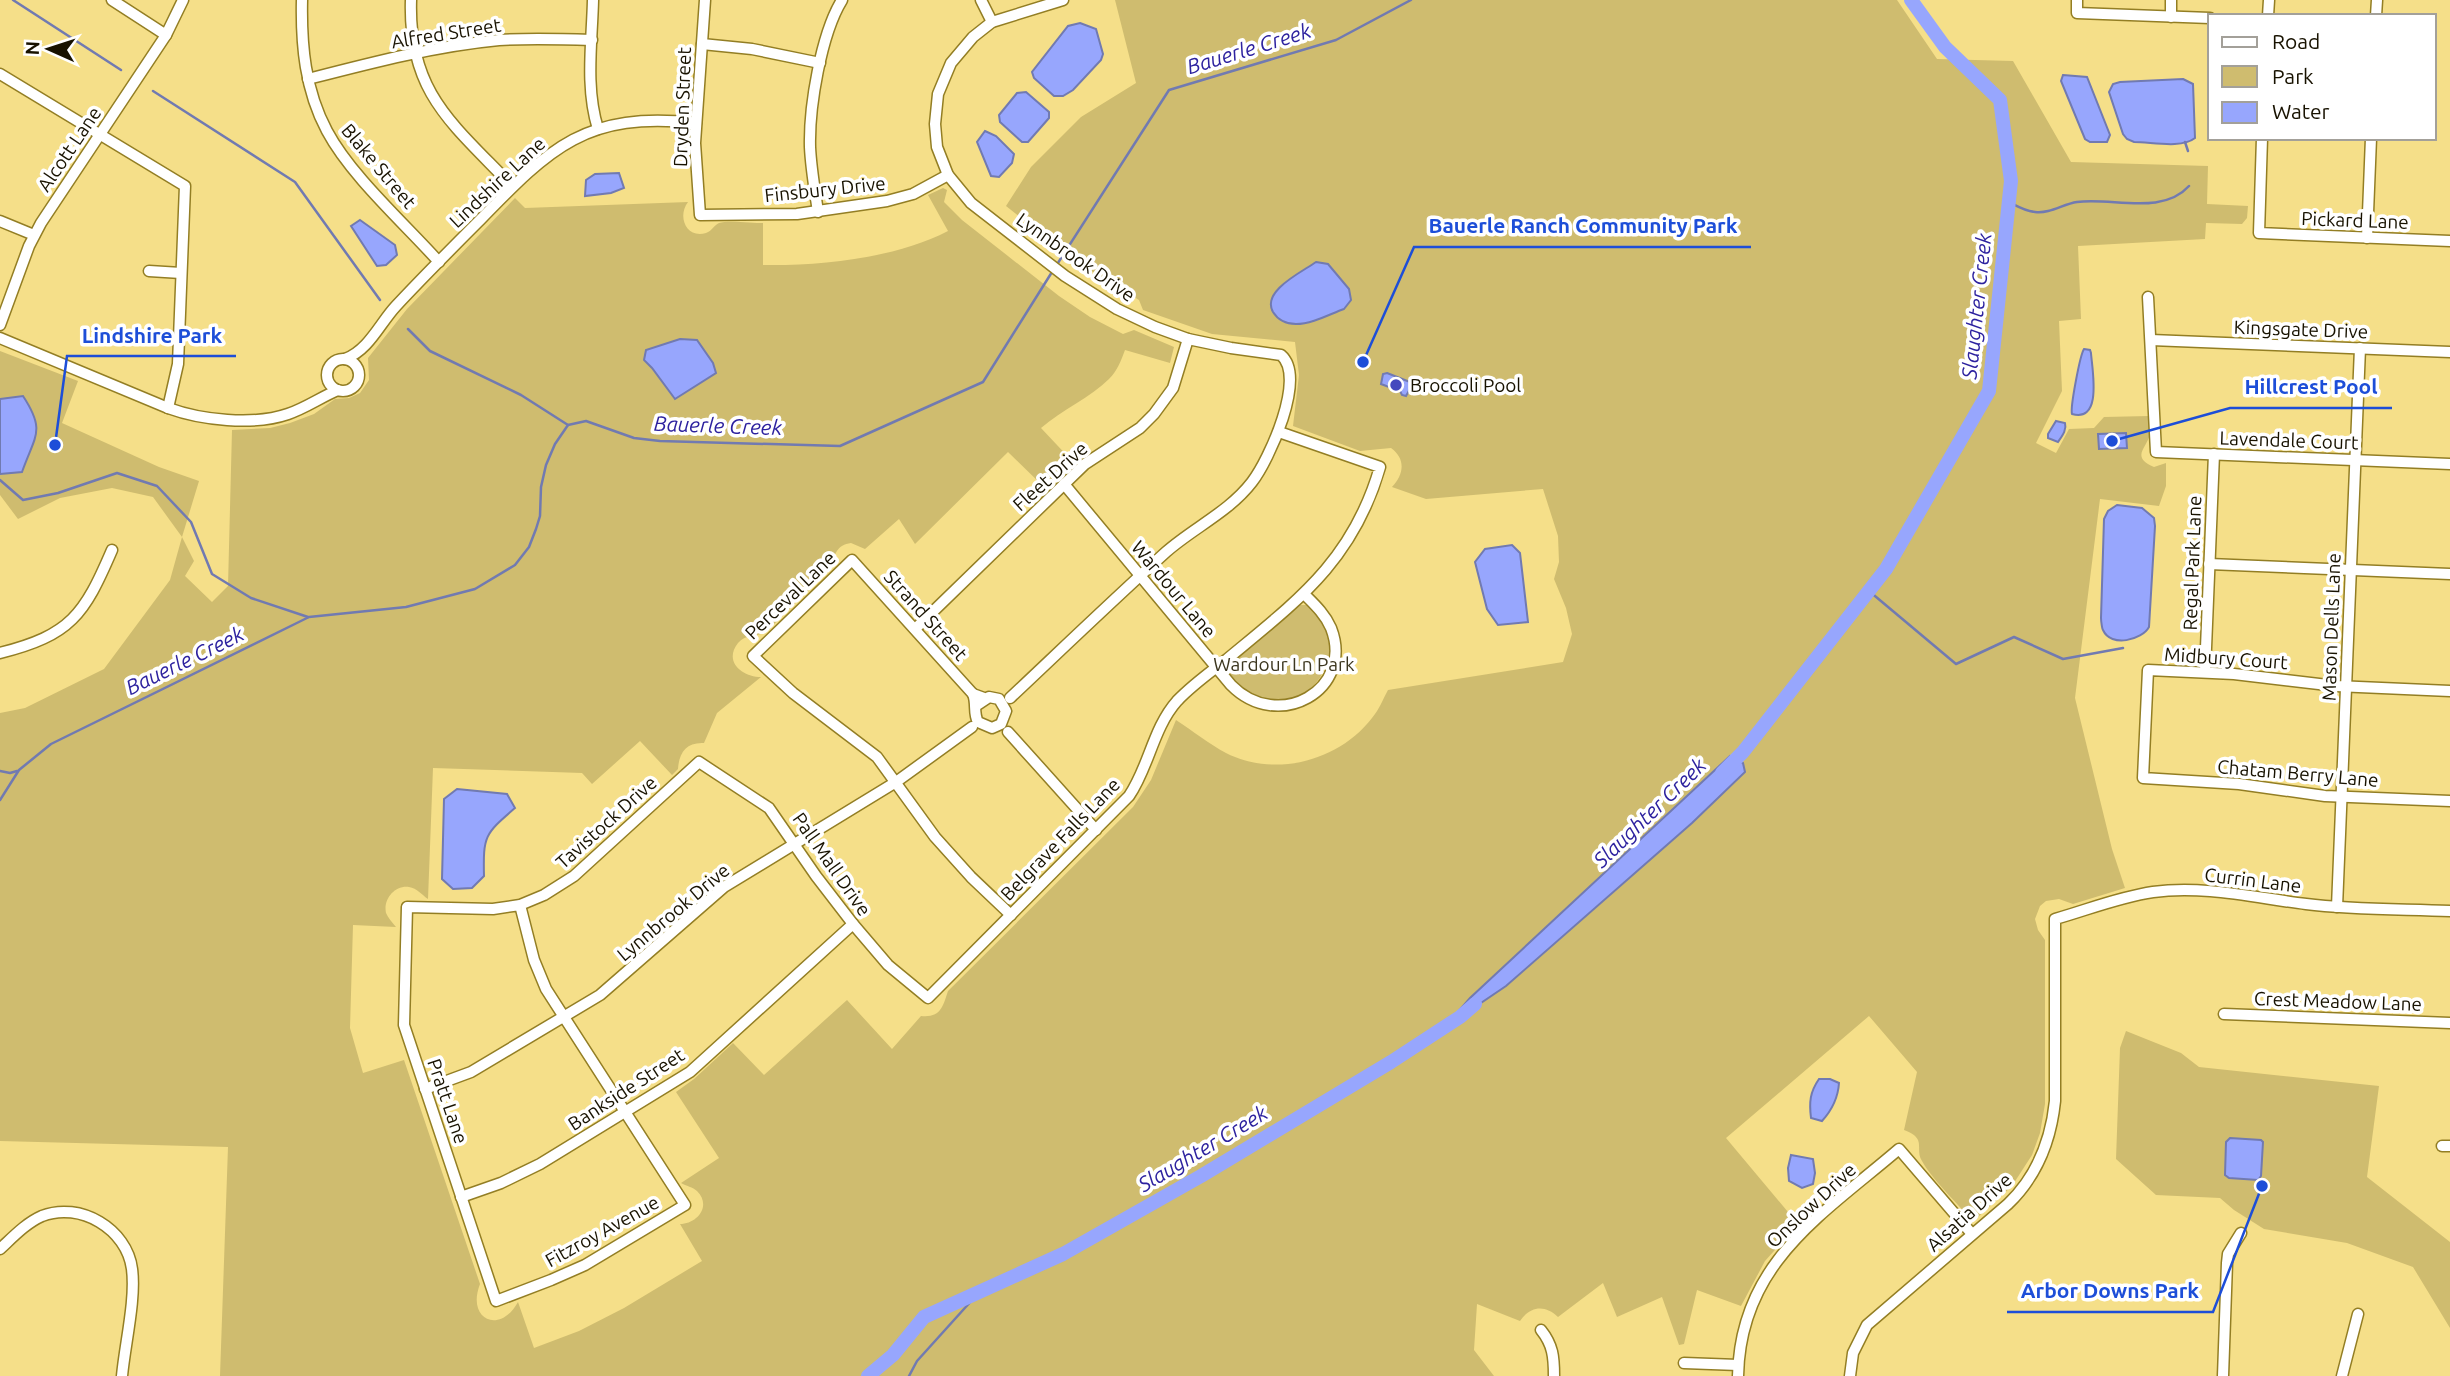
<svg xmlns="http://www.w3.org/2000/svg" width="2450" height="1376" viewBox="0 0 2450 1376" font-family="Ubuntu,sans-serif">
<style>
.green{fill:#cfbc6f}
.water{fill:#97a6fd;stroke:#717ab1;stroke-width:2}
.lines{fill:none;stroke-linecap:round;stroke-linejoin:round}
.stream{stroke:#717ab1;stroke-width:2.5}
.river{stroke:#97a6fd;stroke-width:14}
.minor-casing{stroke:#937e24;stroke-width:13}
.minor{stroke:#fff;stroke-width:10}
.poi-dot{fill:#4549be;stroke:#fff;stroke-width:2.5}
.labels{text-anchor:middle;stroke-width:7;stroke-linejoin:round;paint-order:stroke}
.street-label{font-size:19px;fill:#181200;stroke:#fff}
.poi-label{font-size:19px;fill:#181200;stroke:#fff;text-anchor:start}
.park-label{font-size:19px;fill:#3c361f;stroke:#fff}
.water-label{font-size:21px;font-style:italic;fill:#2d229f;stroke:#fff}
.leader{fill:none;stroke:#1d4ed8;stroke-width:2.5}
.callout-dot{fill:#1d4ed8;stroke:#fff;stroke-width:2.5}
.callout-label{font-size:21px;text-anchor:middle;font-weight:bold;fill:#1d4ed8;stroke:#fff;stroke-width:7;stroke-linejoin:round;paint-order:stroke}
</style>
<rect width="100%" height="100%" fill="#f5df89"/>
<!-- green -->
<g class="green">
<path d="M1115 0H1897L1937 59 2013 61 2071 162 2208 166 2207 204 2248 206 2247 218 2242 224 2206 223 2205 239 2078 246 2081 319 2059 321 2062 391 2036 443 2056 453 2069 429 2094 428 2104 417 2149 416C2149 421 2151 429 2150 434 2147 448 2130 457 2154 467L2166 463V486L2159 506 2100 499 2075 698 2112 849 2125 888 2073 904 2059 899 2046 901 2040 906 2035 919 2038 930 2045 940V1104L2040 1133 2032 1155 2012 1186 1977 1218 1969 1217C1955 1201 1932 1179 1922 1161 1914 1148 1928 1139 1904 1130L1917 1072 1869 1016 1726 1138 1798 1224 1765 1261 1741 1306 1697 1290 1684 1344 1679 1345 1662 1297 1617 1317 1603 1283 1558 1317C1545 1304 1530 1306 1520 1321L1477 1304 1474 1350 1494 1376H220L228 1147 0 1141V713L25 708 104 669 170 580 182 537 153 497 112 488 60 498 18 519 0 495V351L78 381 62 423 159 467 199 481 182 537 194 561 185 576 212 602 228 586 232 430 270 428 290 423 314 414 335 399 349 398 360 393 369 380 368 358 407 309 515 198 525 208 688 202C677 216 686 239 706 233 712 231 714 225 719 223 727 220 753 223 763 223V265C822 266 896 258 948 231L928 195 943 188 947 190 944 202 962 220 1059 296 1090 317 1123 334 1134 330 1174 347 1170 363 1125 350C1121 361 1117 371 1109 379 1091 397 1062 410 1041 428L1073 462 1046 489 1008 452 915 544 899 519 865 549 851 543C837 545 834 554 832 567L769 629C759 639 747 632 738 643 723 662 743 677 761 677L717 713 704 743C686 742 679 753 678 769L672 775 640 741 592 784 582 773 433 768 428 899C422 895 417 888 409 887 395 885 383 899 386 913 388 918 392 922 396 927L353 925 350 1028 363 1073 404 1060 480 1284C466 1320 500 1335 518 1302L534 1348 579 1331 624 1308 702 1261 680 1224C697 1224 712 1206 697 1191 693 1187 686 1186 681 1183L719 1158 676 1092 694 1079 733 1043 764 1075 847 1000 892 1049 921 1016C941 1018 943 1006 948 991L1133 807 1151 780 1176 720C1193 731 1209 744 1226 753 1275 778 1339 761 1372 718 1379 710 1383 699 1388 690L1563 662 1572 634 1566 608 1554 579 1559 562 1558 536 1543 489 1426 499 1392 487C1404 474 1406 459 1391 448L1360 451 1293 426 1299 375 1295 342 1212 334 1143 310 1139 300 1076 262 1006 206 1031 167 1081 117 1136 83Z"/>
<path d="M1299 605H1308C1315 613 1322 620 1326 631 1341 671 1300 714 1259 700 1245 695 1236 683 1226 672L1227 665Z"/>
<path d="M2126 1031 2181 1053 2199 1067 2379 1086 2367 1177 2450 1242V1328L2413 1267 2347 1243 2264 1229 2234 1210 2220 1198 2156 1195 2116 1159 2120 1048Z"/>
</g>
<!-- water -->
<g class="water">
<path d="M1080 23 1096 29 1103 54 1101 60 1073 90 1063 96H1054L1034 78 1032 72 1068 26Z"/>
<path d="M2063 75 2087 77 2110 135 2107 142H2090L2085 139 2061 81Z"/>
<path d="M2183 79 2193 84 2195 138C2181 149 2152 142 2134 142L2127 139 2123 134 2109 92 2113 84 2120 82Z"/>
<path d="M1026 92 1049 112V118L1028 142H1022L1000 122 999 115 1017 93Z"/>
<path d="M985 131 996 136 1014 154 1012 163 999 177 991 176 977 142Z"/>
<path d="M619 173 624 188 611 193 585 196 586 180 595 174Z"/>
<path d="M360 220 395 245 397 255 386 265 377 266 351 226Z"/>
<path d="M1316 262 1328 264 1349 289 1351 300 1344 309C1330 314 1312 324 1296 324 1286 324 1278 320 1273 312 1261 291 1302 272 1316 262Z"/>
<path d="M680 339 697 340 713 363 716 373 675 399 652 368 644 360 646 350Z"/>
<path d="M2084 349 2090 350 2091 353C2092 369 2103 423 2072 414 2070 408 2080 355 2084 349Z"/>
<path d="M1387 373 1410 382 1411 387 1406 396 1402 395 1400 391 1381 384 1383 374Z"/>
<path d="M23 396C46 431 35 435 22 472L0 474V399Z"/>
<path d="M2056 421 2065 423C2067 430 2062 436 2058 442L2048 438V434Z"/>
<path d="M2126 433 2127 448 2099 449 2098 434Z"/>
<path d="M2117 505 2142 508 2154 518 2155 526 2149 627C2142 640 2111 648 2103 630 2102 629 2101 620 2101 618L2104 519 2108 511Z"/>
<path d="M1512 545 1520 553 1528 622 1498 625 1487 609 1475 562 1485 549Z"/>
<path d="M1730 756 1743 763 1745 772 1692 823 1506 986 1444 1028 1470 998Z"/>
<path d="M457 789 507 794 515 808C485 834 483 835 484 876L472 888 453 889 442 879 444 799Z"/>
<path d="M1819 1079H1830L1839 1083C1838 1099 1832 1110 1822 1121L1811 1118C1809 1102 1810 1092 1819 1079Z"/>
<path d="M2230 1138 2261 1140 2263 1142 2261 1176 2258 1180 2229 1178 2225 1175 2226 1142Z"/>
<path d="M1791 1155 1813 1159 1815 1173 1813 1184 1802 1188 1789 1181 1788 1168Z"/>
</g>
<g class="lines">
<!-- stream -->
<g class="stream">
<path d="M13 0 121 70"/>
<path d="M153 91 295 182 380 300"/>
<path d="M2185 142 2188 151"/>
<path d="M2009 202C2017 206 2025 211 2035 212 2050 214 2063 204 2077 202 2112 197 2162 216 2189 186"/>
<path d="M1056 266 1169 90 1336 40 1411 0"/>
<path d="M408 329 430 351 521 395 568 425"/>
<path d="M0 480 23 500 58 493 117 473 157 486 191 522 212 574 251 598 308 617"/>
<path d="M1869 591 1956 664 2014 637 2063 659 2123 648"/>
<path d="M0 771 10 773 17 771"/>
<path d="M0 800 19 770 51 744 309 617 406 607 475 589 515 565 529 547 536 529 540 516 541 487 546 465 555 444 568 425 586 421 634 438 660 441 840 446 983 382 1052 272"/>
<path d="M909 1376 917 1361 982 1289"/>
</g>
<!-- river -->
<g class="river">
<path d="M1722 773 1743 752 1886 569 1989 391 2011 181 2000 100 1945 47 1911 0"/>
<path d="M868 1376 893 1355 924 1317 1063 1254 1201 1176 1391 1062 1460 1017 1475 1004"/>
</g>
<defs>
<g id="minor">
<path d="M112 0 166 35"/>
<path d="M302 0C301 45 305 90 327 131 351 176 404 223 439 262"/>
<path d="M411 0C408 93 453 124 512 186"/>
<path d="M593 0C592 43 585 87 598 129"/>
<path d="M705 0 695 143 700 215 797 214 887 201 913 194 948 175"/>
<path d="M981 0 992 22"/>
<path d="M2077 0V13L2210 18"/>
<path d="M2268 16 2269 0"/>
<path d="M2376 16 2377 0"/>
<path d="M2171 17V0"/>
<path d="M702 44 752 49 820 63"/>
<path d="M0 74 185 186 178 364 168 408"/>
<path d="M308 79C370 63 435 46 499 40 530 38 561 39 592 40"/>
<path d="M2262 138 2259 233 2450 241"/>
<path d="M818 212C815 191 811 169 810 147 809 107 821 34 842 0"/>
<path d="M0 221 34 235"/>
<path d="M2367 238 2371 138"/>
<path d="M149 271 181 273"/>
<path d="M2148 297 2156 452 2450 464"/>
<path d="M0 325 29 246 41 223 166 35 183 0"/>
<path d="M0 338 168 408C201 420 253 426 288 414 306 408 321 397 338 390"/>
<path d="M2151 340 2450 352"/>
<path d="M345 359C369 350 380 323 396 306 423 277 451 249 479 221 551 147 586 111 696 123"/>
<circle cx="343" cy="375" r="16"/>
<path d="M1064 484 1231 685C1278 733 1355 690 1331 628 1325 614 1314 604 1304 594"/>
<path d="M2209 564 2450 574"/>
<path d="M915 629 1085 464 1140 428 1154 414 1173 388 1188 339"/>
<path d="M0 653C71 635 84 615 112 550"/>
<path d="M2205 672 2214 454"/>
<path d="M2450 691 2336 686 2234 674 2148 670 2143 778 2239 784 2325 796 2450 801"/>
<path d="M973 694 852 560 753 656 793 693 877 757 935 837 971 877 1011 915"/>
<path d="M1010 698C1062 649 1113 600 1166 552 1193 528 1229 512 1252 482 1269 460 1307 377 1281 355L1231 348 1188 339 1155 327 1117 309 1065 276 971 203 948 175 937 147 935 124 938 94 951 63 973 37 992 22 1063 0"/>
<path d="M977 705 989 697 999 699 1006 711 1001 724 992 728 978 722C973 713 977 704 973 694L984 698"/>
<path d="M1008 732 1096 830"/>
<path d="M520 905 534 960 546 989 685 1205 585 1265 551 1280 496 1301 404 1025 407 907 493 909 520 905 544 895 574 876 699 762 769 808 816 876 853 924 888 965 928 998 1129 796C1149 767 1153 728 1177 701 1191 686 1209 673 1226 660 1297 601 1353 561 1380 467L1279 432"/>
<path d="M2337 907 2360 348"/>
<path d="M2224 1014 2450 1023"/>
<path d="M425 1089 471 1072 600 995 724 887 896 782 972 727"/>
<path d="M2442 1146H2450"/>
<path d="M461 1197 501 1183 540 1164 690 1072 853 924"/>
<path d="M0 1249C13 1237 26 1223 42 1216 80 1201 127 1229 132 1269 136 1299 125 1344 122 1376"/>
<path d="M1541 1330C1553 1345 1554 1357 1554 1376"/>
<path d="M1684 1363 1738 1365"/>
<path d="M1738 1376C1740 1263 1822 1215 1899 1149L1972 1234"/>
<path d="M1850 1376 1853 1353 1867 1325 2008 1204C2037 1176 2051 1140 2055 1101V919C2087 910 2119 897 2153 892 2204 885 2256 898 2306 904 2354 910 2402 909 2450 911"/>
<path d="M2223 1376 2227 1263 2228 1254 2241 1233"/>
<path d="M2342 1376 2358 1314"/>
</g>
</defs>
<!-- minor casing -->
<use href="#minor" class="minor-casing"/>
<!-- minor -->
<use href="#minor" class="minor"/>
</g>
<!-- markers -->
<circle class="poi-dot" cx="1396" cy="385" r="7"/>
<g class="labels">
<!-- street labels -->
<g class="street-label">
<text transform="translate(446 33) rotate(-9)" y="7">Alfred Street</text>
<text transform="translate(682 107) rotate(-88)" y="7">Dryden Street</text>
<text transform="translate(69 149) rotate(-56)" y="7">Alcott Lane</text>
<text transform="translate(379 166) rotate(50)" y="7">Blake Street</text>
<text transform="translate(497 182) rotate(-43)" y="7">Lindshire Lane</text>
<text transform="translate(825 189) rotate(-6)" y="7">Finsbury Drive</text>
<text transform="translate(2355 220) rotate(2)" y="7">Pickard Lane</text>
<text transform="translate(1076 257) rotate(35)" y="7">Lynnbrook Drive</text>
<text transform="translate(2301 329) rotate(2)" y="7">Kingsgate Drive</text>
<text transform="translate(2289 440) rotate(2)" y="7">Lavendale Court</text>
<text transform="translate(1050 476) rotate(-42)" y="7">Fleet Drive</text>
<text transform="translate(2192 563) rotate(-88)" y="7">Regal Park Lane</text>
<text transform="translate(1174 589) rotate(50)" y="7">Wardour Lane</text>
<text transform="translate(790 595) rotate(-44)" y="7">Perceval Lane</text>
<text transform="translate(926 615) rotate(48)" y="7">Strand Street</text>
<text transform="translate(2331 627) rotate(-88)" y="7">Mason Dells Lane</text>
<text transform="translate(2226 658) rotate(4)" y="7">Midbury Court</text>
<text transform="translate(2298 773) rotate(5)" y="7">Chatam Berry Lane</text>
<text transform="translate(606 822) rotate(-42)" y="7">Tavistock Drive</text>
<text transform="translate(1060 839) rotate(-46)" y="7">Belgrave Falls Lane</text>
<text transform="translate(832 864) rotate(55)" y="7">Pall Mall Drive</text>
<text transform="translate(2253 880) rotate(7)" y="7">Currin Lane</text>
<text transform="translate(673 912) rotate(-40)" y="7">Lynnbrook Drive</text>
<text transform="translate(2338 1001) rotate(2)" y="7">Crest Meadow Lane</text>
<text transform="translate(626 1089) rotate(-33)" y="7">Bankside Street</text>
<text transform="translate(448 1101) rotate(71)" y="7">Pratt Lane</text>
<text transform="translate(1811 1205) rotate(-43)" y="7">Onslow Drive</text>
<text transform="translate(1969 1212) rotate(-42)" y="7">Alsatia Drive</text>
<text transform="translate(602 1231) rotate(-29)" y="7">Fitzroy Avenue</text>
</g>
<!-- poi labels -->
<g class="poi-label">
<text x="1410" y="392">Broccoli Pool</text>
</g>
<!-- park labels -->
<g class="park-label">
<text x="1284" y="671">Wardour Ln Park</text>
</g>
<!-- water labels -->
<g class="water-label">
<text transform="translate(1249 49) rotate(-17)" y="7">Bauerle Creek</text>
<text transform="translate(1977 306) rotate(-84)" y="7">Slaughter Creek</text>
<text transform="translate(718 426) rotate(2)" y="7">Bauerle Creek</text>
<text transform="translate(185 661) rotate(-26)" y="7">Bauerle Creek</text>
<text transform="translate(1650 813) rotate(-44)" y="7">Slaughter Creek</text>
<text transform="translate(1203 1149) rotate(-31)" y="7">Slaughter Creek</text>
</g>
</g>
<!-- callouts -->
<path class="leader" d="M1363 362L1414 247H1751M55 445L67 356H236M2112 441L2230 408H2392M2262 1186L2213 1312H2007"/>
<g class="callout-dot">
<circle cx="1363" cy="362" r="7"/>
<circle cx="55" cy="445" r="7"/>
<circle cx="2112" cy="441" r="7"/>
<circle cx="2262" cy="1186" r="7"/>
</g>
<g class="callout-label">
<text x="1583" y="233">Bauerle Ranch Community Park</text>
<text x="152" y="343">Lindshire Park</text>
<text x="2311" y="394">Hillcrest Pool</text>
<text x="2110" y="1298">Arbor Downs Park</text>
</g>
<!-- legend -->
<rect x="2208" y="14" width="228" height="126" fill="#ffffff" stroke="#a3a099" stroke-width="2"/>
<rect x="2222" y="37" width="35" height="10" fill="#ffffff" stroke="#a3a099" stroke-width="2"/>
<text x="2272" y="49" font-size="21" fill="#181200">Road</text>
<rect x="2222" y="66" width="35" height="21" fill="#cfbc6f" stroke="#a3a099" stroke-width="2"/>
<text x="2272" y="84" font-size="21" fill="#181200">Park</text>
<rect x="2222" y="102" width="35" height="21" fill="#97a6fd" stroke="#a3a099" stroke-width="2"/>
<text x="2272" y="119" font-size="21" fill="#181200">Water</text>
<!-- north arrow -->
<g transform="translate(49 49) rotate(273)" stroke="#ffffff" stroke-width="5" paint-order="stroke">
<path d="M0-5L12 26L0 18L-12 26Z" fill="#181200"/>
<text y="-10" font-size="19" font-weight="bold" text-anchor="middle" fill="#181200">N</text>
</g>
</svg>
